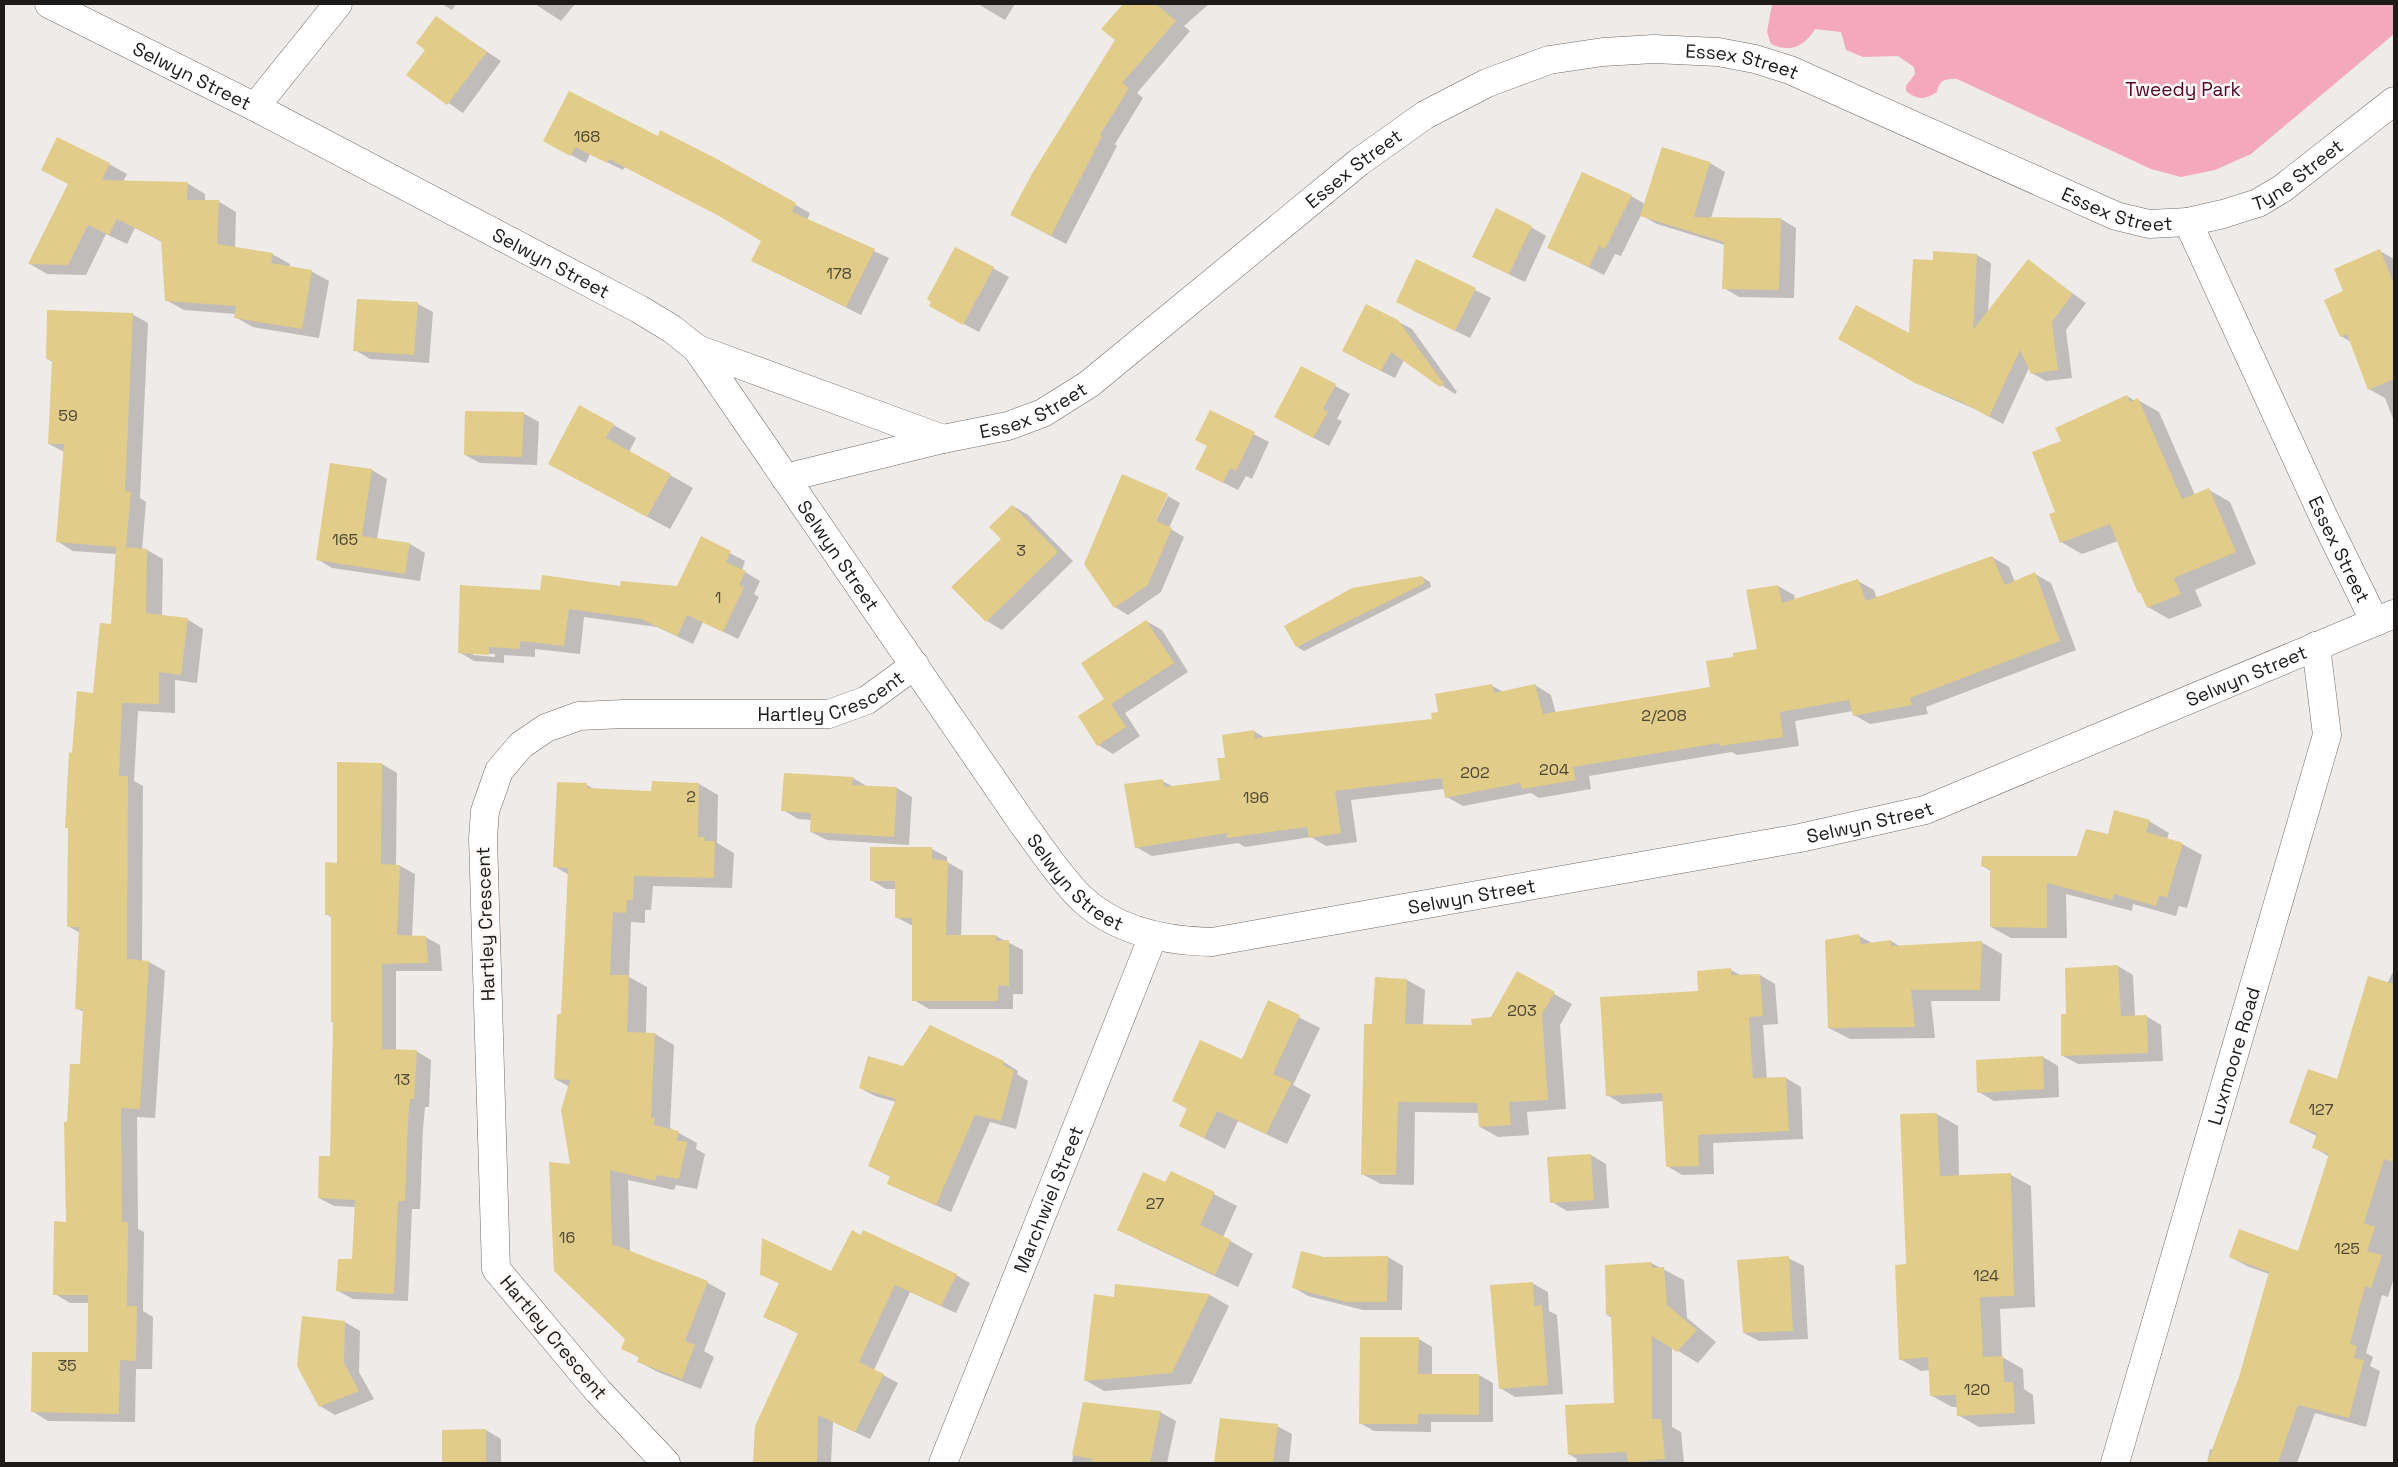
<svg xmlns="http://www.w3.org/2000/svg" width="2398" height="1467" viewBox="0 0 2398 1467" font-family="'Space Grotesk',sans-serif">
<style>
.green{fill:#f3a9bb}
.shadow{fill:#0003;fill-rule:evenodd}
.building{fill:#e1cc89}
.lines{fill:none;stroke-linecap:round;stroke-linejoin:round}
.minor-casing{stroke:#6f6c69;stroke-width:29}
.minor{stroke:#fff;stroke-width:28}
.labels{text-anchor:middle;stroke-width:5;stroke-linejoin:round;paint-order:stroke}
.number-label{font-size:16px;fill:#4d4736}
.street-label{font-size:19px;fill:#1c1b1a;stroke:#fcf9f6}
.park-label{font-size:19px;fill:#560026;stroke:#fcf9f6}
</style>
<rect width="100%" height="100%" fill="#efebe8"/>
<!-- green -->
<path class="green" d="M1772 4H2394V34L2251 154 2215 170 2181 177 2151 169 1957 79C1945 79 1940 79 1937 92 1925 100 1917 100 1906 91V86L1915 74 1914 67 1898 56 1863 57 1846 50 1841 32 1815 29C1804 47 1790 53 1771 44L1767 32Z"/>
<!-- shadow -->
<g class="shadow">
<path d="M442 4H456L452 10Z"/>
<path d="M535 4H575L561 21Z"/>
<path d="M978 4H1015L1005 20Z"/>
<path d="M1125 4H1209L1184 26 1190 31 1137 93 1143 98 1115 144 1117 146 1066 244 1026 223 1116 40 1103 29Z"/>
<path d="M437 18 501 61 463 113 408 75 426 49Z"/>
<path d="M658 138 715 160 810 213 807 220 889 258 861 315 753 261 763 241 731 221 625 167 623 170 590 154 586 163 545 141Z"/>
<path d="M1663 149 1710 163 1725 172 1711 218 1781 219 1796 228 1794 298 1739 297 1724 288 1725 245 1657 224 1641 215 1621 256 1615 254 1604 275 1548 247 1631 196 1645 204Z"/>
<path d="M109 164 127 174 123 182 187 183 205 194V201H218L236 212 235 248 272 254 290 264 289 268 311 271 329 281 319 338 253 327 235 317 236 314 184 310 166 300 162 242 135 228 127 244 106 234 86 275 47 274 30 264Z"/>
<path d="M1531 227 1546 236 1525 282 1473 257Z"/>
<path d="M956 248 1009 277 979 332 945 314Z"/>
<path d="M2380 251 2394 259V421L2385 398 2369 389 2351 342 2341 336Z"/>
<path d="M1977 255 1991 263 1988 313 2028 261 2086 303 2066 330 2072 378 2046 381 2032 373 2029 368 2003 424 1977 410 1931 390 1840 339 1910 334 1934 261Z"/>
<path d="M1417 261 1491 298 1470 338 1412 310Z"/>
<path d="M418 304 433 312 429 363 370 359 355 350Z"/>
<path d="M132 314 148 323 140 498 146 502 142 550H147L163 559 162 616 187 619 203 629 197 683 175 680V713L138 711 134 781 143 786 142 962H149L165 971 155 1118 137 1117 138 1229 144 1232 143 1311 153 1317 152 1369H136L135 1422 48 1421 32 1411 89 1354V1303H70L55 1294 67 1223 68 1123 81 1065 84 1012 76 1008 80 933 68 926 69 829 66 827 73 754 94 694 112 625 116 554 73 551 57 541 64 452 49 444 53 362 47 359Z"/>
<path d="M1397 321 1412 329 1457 392 1455 394 1404 360 1395 378 1357 359Z"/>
<path d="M1301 367 1350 394 1337 419 1342 421 1329 446 1290 425Z"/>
<path d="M2127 396 2135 401 2138 400 2159 412 2195 495 2209 490 2230 502 2256 564 2195 590 2202 606 2169 619 2148 607 2143 594 2139 592 2118 541 2082 554 2061 542 2057 512 2062 442Z"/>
<path d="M1210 412 1269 442 1252 479 1246 476 1238 490 1212 477 1208 446Z"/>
<path d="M523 413 539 422 537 465 480 463 465 455Z"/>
<path d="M614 425 636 438 629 452 693 488 670 529 572 476Z"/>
<path d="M332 465 372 470 387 479 377 539 410 544 425 553 420 581 332 568 317 559Z"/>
<path d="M1168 496 1180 503 1169 528 1184 537 1161 592 1128 615 1115 607Z"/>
<path d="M1013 506 1028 515 1073 561 1002 630 987 621 1003 539Z"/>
<path d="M701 538 745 561 742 570 760 581 754 594 759 597 738 639 703 622 693 644 657 627 584 617 580 654 535 649V657L504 655V663L474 661 459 652 541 591 621 587 677 588ZM473 653 495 654V657L473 655Z"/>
<path d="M1992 557 2009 567 2015 582 2035 574 2051 583 2076 650 1926 707 1928 714 1870 724 1854 715 1853 711 1795 721 1799 746 1737 755 1732 752 1589 776 1591 789 1539 798 1531 793 1463 806 1447 797 1445 789 1351 800 1357 842 1326 846 1311 837 1245 847 1238 843 1152 856 1136 847 1162 781 1174 787 1221 781 1226 759 1254 731 1265 738 1434 720 1440 713 1492 686 1504 692 1535 685 1551 695 1556 714 1712 688 1735 658 1758 650 1778 586 1794 595 1795 600 1858 581 1874 590 1877 599Z"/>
<path d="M1422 577 1430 582 1431 587 1304 651 1297 647Z"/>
<path d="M1146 621 1162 630 1188 672 1125 713 1140 736 1113 754 1098 745 1106 699Z"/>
<path d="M382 764 397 773 396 866H400L415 874 412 937H425L440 945 442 971H396V1050L416 1051 431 1060 429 1107H425L423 1129 420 1209H412L408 1301 353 1299 338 1291 353 1261 356 1207 334 1206 319 1198 331 1157 335 1022 333 918 326 914 338 864Z"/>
<path d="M853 778 868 787 897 788 912 797 909 845 827 840 811 832 812 820 798 819 783 810Z"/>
<path d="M699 784 718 795 717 843 734 853 732 888 653 886 651 910H645V923L631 922 629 977 647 987 646 1034H655L674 1045 670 1128 697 1143 696 1149 705 1154 697 1189 676 1185 674 1190 628 1180 630 1253 708 1283 726 1293 704 1351 714 1357 701 1389 658 1372 639 1362 640 1358 623 1348 626 1338 572 1165 570 1087 555 1079 563 1015 569 875 554 866 587 785 596 790 653 792Z"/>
<path d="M2149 821 2169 833 2167 839 2182 844 2202 855 2187 908 2179 906 2176 916 2133 904 2132 911 2066 894 2067 938H2011L1991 927V871L1982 866 2078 857 2109 836Z"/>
<path d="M932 849 947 857V862L963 871 961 937 996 936 1023 950V994H1013V1009H929L914 1000 913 926 896 917V889H886L871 880Z"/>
<path d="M1859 936 1872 943 1891 941 1901 947 1981 942 2002 954 2000 1001H1931L1935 1038 1850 1039 1829 1028Z"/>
<path d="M2118 966 2133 975 2135 1017 2146 1016 2161 1025 2163 1061 2078 1064 2063 1056 2067 1015Z"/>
<path d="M1731 970 1742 976 1760 975 1775 984 1778 1024 1763 1025 1767 1079 1786 1078 1801 1087 1803 1139 1713 1143 1714 1174 1682 1175 1667 1166 1664 1101 1622 1104 1607 1095 1700 992 1699 972Z"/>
<path d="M2394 970V1278L2388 1297 2382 1295 2366 1353 2373 1357 2370 1366 2380 1371 2366 1427 2315 1413 2297 1463H2207L2210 1449 2213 1450 2240 1377 2269 1274 2247 1266 2230 1257 2298 1252 2330 1157 2313 1147 2317 1136 2291 1123 2338 1081Z"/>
<path d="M1517 973 1572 1004 1560 1025 1566 1109 1527 1112 1529 1135 1498 1137 1480 1127 1479 1113 1415 1112 1414 1185 1381 1184 1362 1174 1373 1025 1407 980 1425 990 1423 1026 1473 1027 1492 1019Z"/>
<path d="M1269 1002 1320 1028 1293 1085 1311 1095 1287 1144 1238 1121 1225 1149 1180 1126 1188 1109 1173 1101 1243 1061Z"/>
<path d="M930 1027 1004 1062 1018 1071 1017 1074 1028 1081 1016 1129 990 1122 951 1212 903 1191 888 1183 891 1177 869 1166 896 1102 875 1096 860 1088 904 1068Z"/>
<path d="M2043 1057 2058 1066 2059 1097 1994 1101 1979 1092 1977 1061Z"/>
<path d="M1937 1114 1958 1126 1959 1176 2011 1175 2031 1186 2035 1307 2000 1309 2002 1357 2023 1369 2024 1389 2033 1395 2035 1424 1979 1427 1958 1415V1407H1952L1932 1396 1930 1370 1921 1371 1900 1359 1907 1266Z"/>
<path d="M1591 1155 1606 1164 1609 1208 1567 1211 1552 1202Z"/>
<path d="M1171 1172 1237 1206 1223 1237 1253 1254 1238 1287 1142 1242 1119 1229 1166 1184Z"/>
<path d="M1388 1257 1403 1266 1402 1310H1363L1308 1296 1293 1287 1324 1258Z"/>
<path d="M1788 1258 1804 1266 1808 1339 1759 1341 1744 1333Z"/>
<path d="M1651 1263 1684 1280 1687 1318 1716 1342 1698 1363 1672 1347V1427L1681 1432 1684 1463H1576L1577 1459 1569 1454 1615 1404 1613 1318 1607 1315Z"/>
<path d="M832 1273 956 1275 970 1283 956 1313 910 1292 874 1370 898 1383 870 1439 833 1422 831 1463H755L756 1426 799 1334 765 1317 780 1284 762 1274Z"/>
<path d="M1532 1283 1548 1292 1549 1311 1557 1315 1563 1394 1515 1397 1500 1388Z"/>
<path d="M1116 1285 1210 1295 1229 1306 1191 1384 1104 1391 1085 1380 1115 1298Z"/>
<path d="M345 1322 360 1331 359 1372 374 1399 335 1415 320 1406Z"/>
<path d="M1419 1339 1432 1347V1375H1479L1493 1383V1422H1431V1432L1374 1431 1360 1423Z"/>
<path d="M1084 1404 1160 1412 1176 1421 1167 1463 1072 1462Z"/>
<path d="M1221 1419 1277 1426 1292 1434 1289 1463H1215Z"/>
<path d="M486 1430 501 1439V1463H443V1431Z"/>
</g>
<!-- building -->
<g class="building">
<path d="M1123 4H1156L1176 21 1122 83 1129 88 1100 135 1102 136 1051 236 1010 215 1033 172 1115 40 1101 29Z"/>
<path d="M436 16 487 52 447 105 406 75 425 50 416 43Z"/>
<path d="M569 91 658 136 660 130 715 158 796 203 792 212 875 249 846 307 751 261 761 241 719 216 609 159 607 163 575 147 570 156 543 141Z"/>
<path d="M57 137 110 163 102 180 188 182 187 200H219L217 244 273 253 271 263 312 270 302 329 234 318 236 306 165 301 161 241 117 219 109 235 88 225 68 265 28 264 68 184 41 170Z"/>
<path d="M1662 147 1710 162 1694 217 1781 218 1779 290 1722 289 1724 242 1640 216Z"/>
<path d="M1582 172 1632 195 1605 249 1599 246 1589 267 1547 248Z"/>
<path d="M1496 208 1532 226 1509 274 1472 257Z"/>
<path d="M955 247 994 267 963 325 929 306 931 302 927 299Z"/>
<path d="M2380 249 2394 284V379L2368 390 2347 334 2340 337 2324 300 2343 291 2334 269Z"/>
<path d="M1933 251 1977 254 1973 330 2028 259 2073 294 2052 322 2058 370 2031 374 2020 350 1989 417 1962 402 1915 383 1838 339 1856 305 1909 333 1913 259 1933 260Z"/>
<path d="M1416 259 1476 288 1455 331 1396 302Z"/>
<path d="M357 299 418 302 414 355 353 351Z"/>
<path d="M1366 304 1398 320 1444 384 1440 387 1391 352 1381 371 1342 351Z"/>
<path d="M47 310 133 313 125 491 131 492 126 547 147 549 146 613 188 618 181 675 159 672V704L122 703 119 776H128L127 959 149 961 140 1109 121 1108 122 1222H128L127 1306H137L136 1361 120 1360 119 1414 31 1412 32 1352H88V1295H53L54 1221 66 1222 64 1122H67L70 1064H80L83 1009H75L79 927H67L68 828H65L69 752 72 753 77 691 93 693 100 623 111 624 116 547 56 542 64 444H48L52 360 46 359Z"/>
<path d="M1301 366 1336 384 1323 409 1328 412 1313 438 1274 417Z"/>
<path d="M2127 395 2130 402 2138 398 2182 499 2209 488 2236 552 2174 578 2181 594 2147 608 2140 592 2138 593 2110 524 2060 543 2049 514 2055 512 2032 452 2061 441 2055 428Z"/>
<path d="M579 405 614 424 606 438 671 474 647 517 548 464Z"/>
<path d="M1210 410 1255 432 1236 471 1230 468 1223 483 1195 469 1207 446 1195 440Z"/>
<path d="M465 411 524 412 522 457 464 455Z"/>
<path d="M330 463 372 469 362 536 410 543 405 574 316 560Z"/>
<path d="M1122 474 1168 494 1156 521 1172 528 1148 585 1114 608 1084 564Z"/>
<path d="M1012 505 1058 552 986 622 951 587 1001 539 989 527Z"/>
<path d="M701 536 731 551 726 562 746 571 739 585 744 587 723 632 687 615 677 636 641 619 569 609 564 646 520 641V649L489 647V655L458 653 460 585 540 590 542 575 620 586 621 581 677 586Z"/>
<path d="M1992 556 2005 585 2035 572 2060 641 1910 698 1912 705 1853 716 1849 700 1780 712 1783 737 1720 746 1719 743 1573 767 1576 780 1522 789 1520 783 1445 798 1442 778 1335 791 1341 833 1309 838 1307 827 1227 838V833L1135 848 1124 784 1163 779 1164 787 1220 780 1217 758H1225L1222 735 1254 730 1255 738 1432 719 1431 713 1438 712 1435 694 1492 684 1494 693 1535 684 1543 714 1710 687 1706 661 1733 657V653L1757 649 1746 590 1778 585 1782 603 1858 579 1866 601Z"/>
<path d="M1422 576 1425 583 1296 647 1284 626 1352 588Z"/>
<path d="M1146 620 1174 663 1111 704 1126 727 1097 746 1078 716 1104 699 1081 663Z"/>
<path d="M337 762 382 763 381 864 400 865 397 935 426 936 428 963 382 964V1049L417 1050 414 1099H410L408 1120 405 1201H398L394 1294 336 1291 338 1259H352L355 1200 318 1198 319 1156H330L333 1022H331V915H325V862L337 863Z"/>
<path d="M784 773 853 777 852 785 897 787 894 837 810 832 811 813 781 811Z"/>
<path d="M652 781 699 783 698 837H705L704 841H715L714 878 634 876 633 900H627L626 913 613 912 610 975H629L627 1032 655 1033 651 1117 655 1118 654 1125 679 1131 676 1140 687 1142 679 1179 657 1175 655 1181 610 1170 612 1244 708 1281 685 1341 695 1345 682 1379 637 1362 639 1357 621 1349 625 1339 554 1271 549 1162 570 1164 561 1110 570 1080 554 1079 557 1014H561L568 868 553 867 557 782 587 783V788L651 791Z"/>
<path d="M2114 810 2150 820 2146 832 2183 843 2167 898 2159 895 2156 906 2114 894 2112 900 2047 883V928L1990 927V869L1981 866 1982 856H2077L2086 829 2108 834Z"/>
<path d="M870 847H932V859L948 861 946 935H996V941L1009 940V986L998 985V1001H912V918H895V881H870Z"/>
<path d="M1859 934 1861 944 1891 940V946L1982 941 1980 990H1911L1915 1027 1828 1028 1825 940Z"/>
<path d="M2118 965 2121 1016 2147 1015 2148 1053 2061 1056V1014H2066L2065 968Z"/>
<path d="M1731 968V975L1760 974 1763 1016 1749 1017 1753 1078 1786 1077 1789 1131 1698 1135 1699 1166 1666 1167 1662 1093 1606 1096 1600 997 1698 991 1697 971Z"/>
<path d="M1517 971 1555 992 1542 1014 1548 1100 1509 1102 1511 1125 1479 1127 1477 1103 1398 1102 1396 1175H1361L1364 1024H1372L1375 977 1407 979 1405 1024 1472 1025 1471 1019 1491 1017Z"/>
<path d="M2368 976 2394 984V1162L2384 1159 2364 1223 2375 1227 2367 1251 2382 1255 2371 1288 2365 1286 2350 1344 2357 1346 2354 1358 2364 1360 2349 1418 2298 1405 2278 1463H2207L2239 1377 2269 1272 2229 1257 2239 1229 2298 1251 2329 1154 2312 1148 2317 1133 2289 1123 2308 1069 2337 1079Z"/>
<path d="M1268 1000 1300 1015 1273 1074 1292 1082 1266 1134 1217 1111 1204 1138 1179 1126 1187 1108 1172 1101 1200 1040 1242 1059Z"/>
<path d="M930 1025 1004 1061 1003 1065 1014 1071 1001 1121 975 1115 936 1205 887 1184 890 1176 868 1166 896 1099 859 1088 868 1056 903 1066Z"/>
<path d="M2043 1056 2044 1089 1977 1093 1976 1060Z"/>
<path d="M1937 1113 1940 1176 2011 1173 2014 1296 1980 1297 1983 1357 2003 1356 2004 1382H2013L2015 1413 1957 1416 1956 1395 1930 1396 1928 1357 1899 1360 1895 1265 1906 1264 1900 1114Z"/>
<path d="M1591 1154 1594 1200 1550 1203 1547 1157Z"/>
<path d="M1171 1171 1215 1192 1200 1225 1231 1240 1215 1275 1117 1230 1143 1172 1165 1182Z"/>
<path d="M852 1230 861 1235 863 1230 957 1274 941 1306 895 1285 859 1362 884 1374 855 1432 818 1415 817 1463H753L755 1426 798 1333 763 1317 779 1283 760 1275 762 1238 831 1271Z"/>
<path d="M1301 1251 1324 1257 1388 1256 1387 1302H1347L1292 1288Z"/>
<path d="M1789 1256 1793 1331 1743 1333 1737 1260Z"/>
<path d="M1651 1262 1652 1268 1664 1267 1667 1305 1697 1330 1677 1352 1652 1336V1419H1661L1665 1459 1628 1463 1626 1452 1568 1455 1565 1405 1614 1403 1611 1315H1606L1605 1265Z"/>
<path d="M1533 1282 1534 1306 1542 1305 1548 1385 1499 1389 1490 1285Z"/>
<path d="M1115 1284 1210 1294 1172 1373 1084 1381 1094 1294 1114 1297Z"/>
<path d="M302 1316 345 1321 344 1363 359 1391 319 1407 297 1366Z"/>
<path d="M1360 1337H1419L1418 1374H1479V1415L1418 1414V1424H1359Z"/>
<path d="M1083 1402 1161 1411 1150 1463H1091L1092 1459 1072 1455Z"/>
<path d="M1220 1418 1278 1424 1273 1463H1214Z"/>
<path d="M486 1429V1463H442V1430Z"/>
</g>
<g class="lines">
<defs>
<g id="minor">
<path id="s1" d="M49 4 255 107 639 309 672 329 697 349 1023 824C1041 848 1059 876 1080 897 1115 931 1165 941 1212 942L1800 838 1925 810 2394 614"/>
<path d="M255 107 338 4"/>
<path id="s2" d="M2188 222 2223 214 2258 203 2283 188 2394 101"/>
<path d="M697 349 943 439"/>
<path id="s3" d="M785 478 943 439 1008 426 1043 413 1089 384 1359 162 1425 115 1487 83 1549 60 1603 52 1654 49 1718 52 1755 59 1790 70 2116 216 2149 224 2188 222 2325 520 2375 622"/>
<path id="s4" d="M666 1463 598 1391 496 1269 483 838 485 811 499 771 521 745 546 728 579 716 624 714H829L867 700 915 665"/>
<path id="s5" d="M943 1463 1153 936"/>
<path id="s6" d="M2115 1463 2327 735 2316 646"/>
</g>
</defs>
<!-- minor casing -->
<use href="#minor" class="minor-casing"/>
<!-- minor -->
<use href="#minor" class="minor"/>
</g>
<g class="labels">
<!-- number labels -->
<g class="number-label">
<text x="587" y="142">168</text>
<text x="839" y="279">178</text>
<text x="68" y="421">59</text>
<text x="345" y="545">165</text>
<text x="1021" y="556">3</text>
<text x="718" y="603">1</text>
<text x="1664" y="721">2/208</text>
<text x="1554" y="775">204</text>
<text x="1475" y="778">202</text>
<text x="691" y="802">2</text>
<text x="1256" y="803">196</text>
<text x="1522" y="1016">203</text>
<text x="402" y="1085">13</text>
<text x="2321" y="1115">127</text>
<text x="1155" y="1209">27</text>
<text x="567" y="1243">16</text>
<text x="2347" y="1254">125</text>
<text x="1986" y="1281">124</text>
<text x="67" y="1371">35</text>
<text x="1977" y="1395">120</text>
</g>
<!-- street labels -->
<g class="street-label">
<text dy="7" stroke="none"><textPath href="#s3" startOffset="1082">Essex Street</textPath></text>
<text dy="7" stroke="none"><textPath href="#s1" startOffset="160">Selwyn Street</textPath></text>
<text dy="7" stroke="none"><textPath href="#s3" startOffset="662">Essex Street</textPath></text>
<text dy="7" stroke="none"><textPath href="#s2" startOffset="121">Tyne Street</textPath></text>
<text dy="7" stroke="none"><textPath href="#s3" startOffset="1488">Essex Street</textPath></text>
<text dy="7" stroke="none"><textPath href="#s1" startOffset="565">Selwyn Street</textPath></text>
<text dy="7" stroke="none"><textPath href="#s3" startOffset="258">Essex Street</textPath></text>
<text dy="7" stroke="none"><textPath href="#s3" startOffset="1922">Essex Street</textPath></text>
<text dy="7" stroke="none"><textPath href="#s1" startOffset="985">Selwyn Street</textPath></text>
<text dy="7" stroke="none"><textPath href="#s1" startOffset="2620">Selwyn Street</textPath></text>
<text dy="7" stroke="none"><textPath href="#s4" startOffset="1114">Hartley Crescent</textPath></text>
<text dy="7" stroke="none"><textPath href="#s1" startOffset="2215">Selwyn Street</textPath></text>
<text dy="7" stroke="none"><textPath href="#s1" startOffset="1390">Selwyn Street</textPath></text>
<text dy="7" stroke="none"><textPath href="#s1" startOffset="1810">Selwyn Street</textPath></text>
<text transform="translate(485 924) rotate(-92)" y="7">Hartley Crescent</text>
<text dy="7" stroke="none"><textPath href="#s6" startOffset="424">Luxmoore Road</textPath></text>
<text dy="7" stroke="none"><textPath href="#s5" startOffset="284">Marchwiel Street</textPath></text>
<text transform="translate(554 1337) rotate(50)" y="7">Hartley Crescent</text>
</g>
<!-- park labels -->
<g class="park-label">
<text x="2183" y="96">Tweedy Park</text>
</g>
</g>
<!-- border -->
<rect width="2398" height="1467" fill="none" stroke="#1c1b1a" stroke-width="10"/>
</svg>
